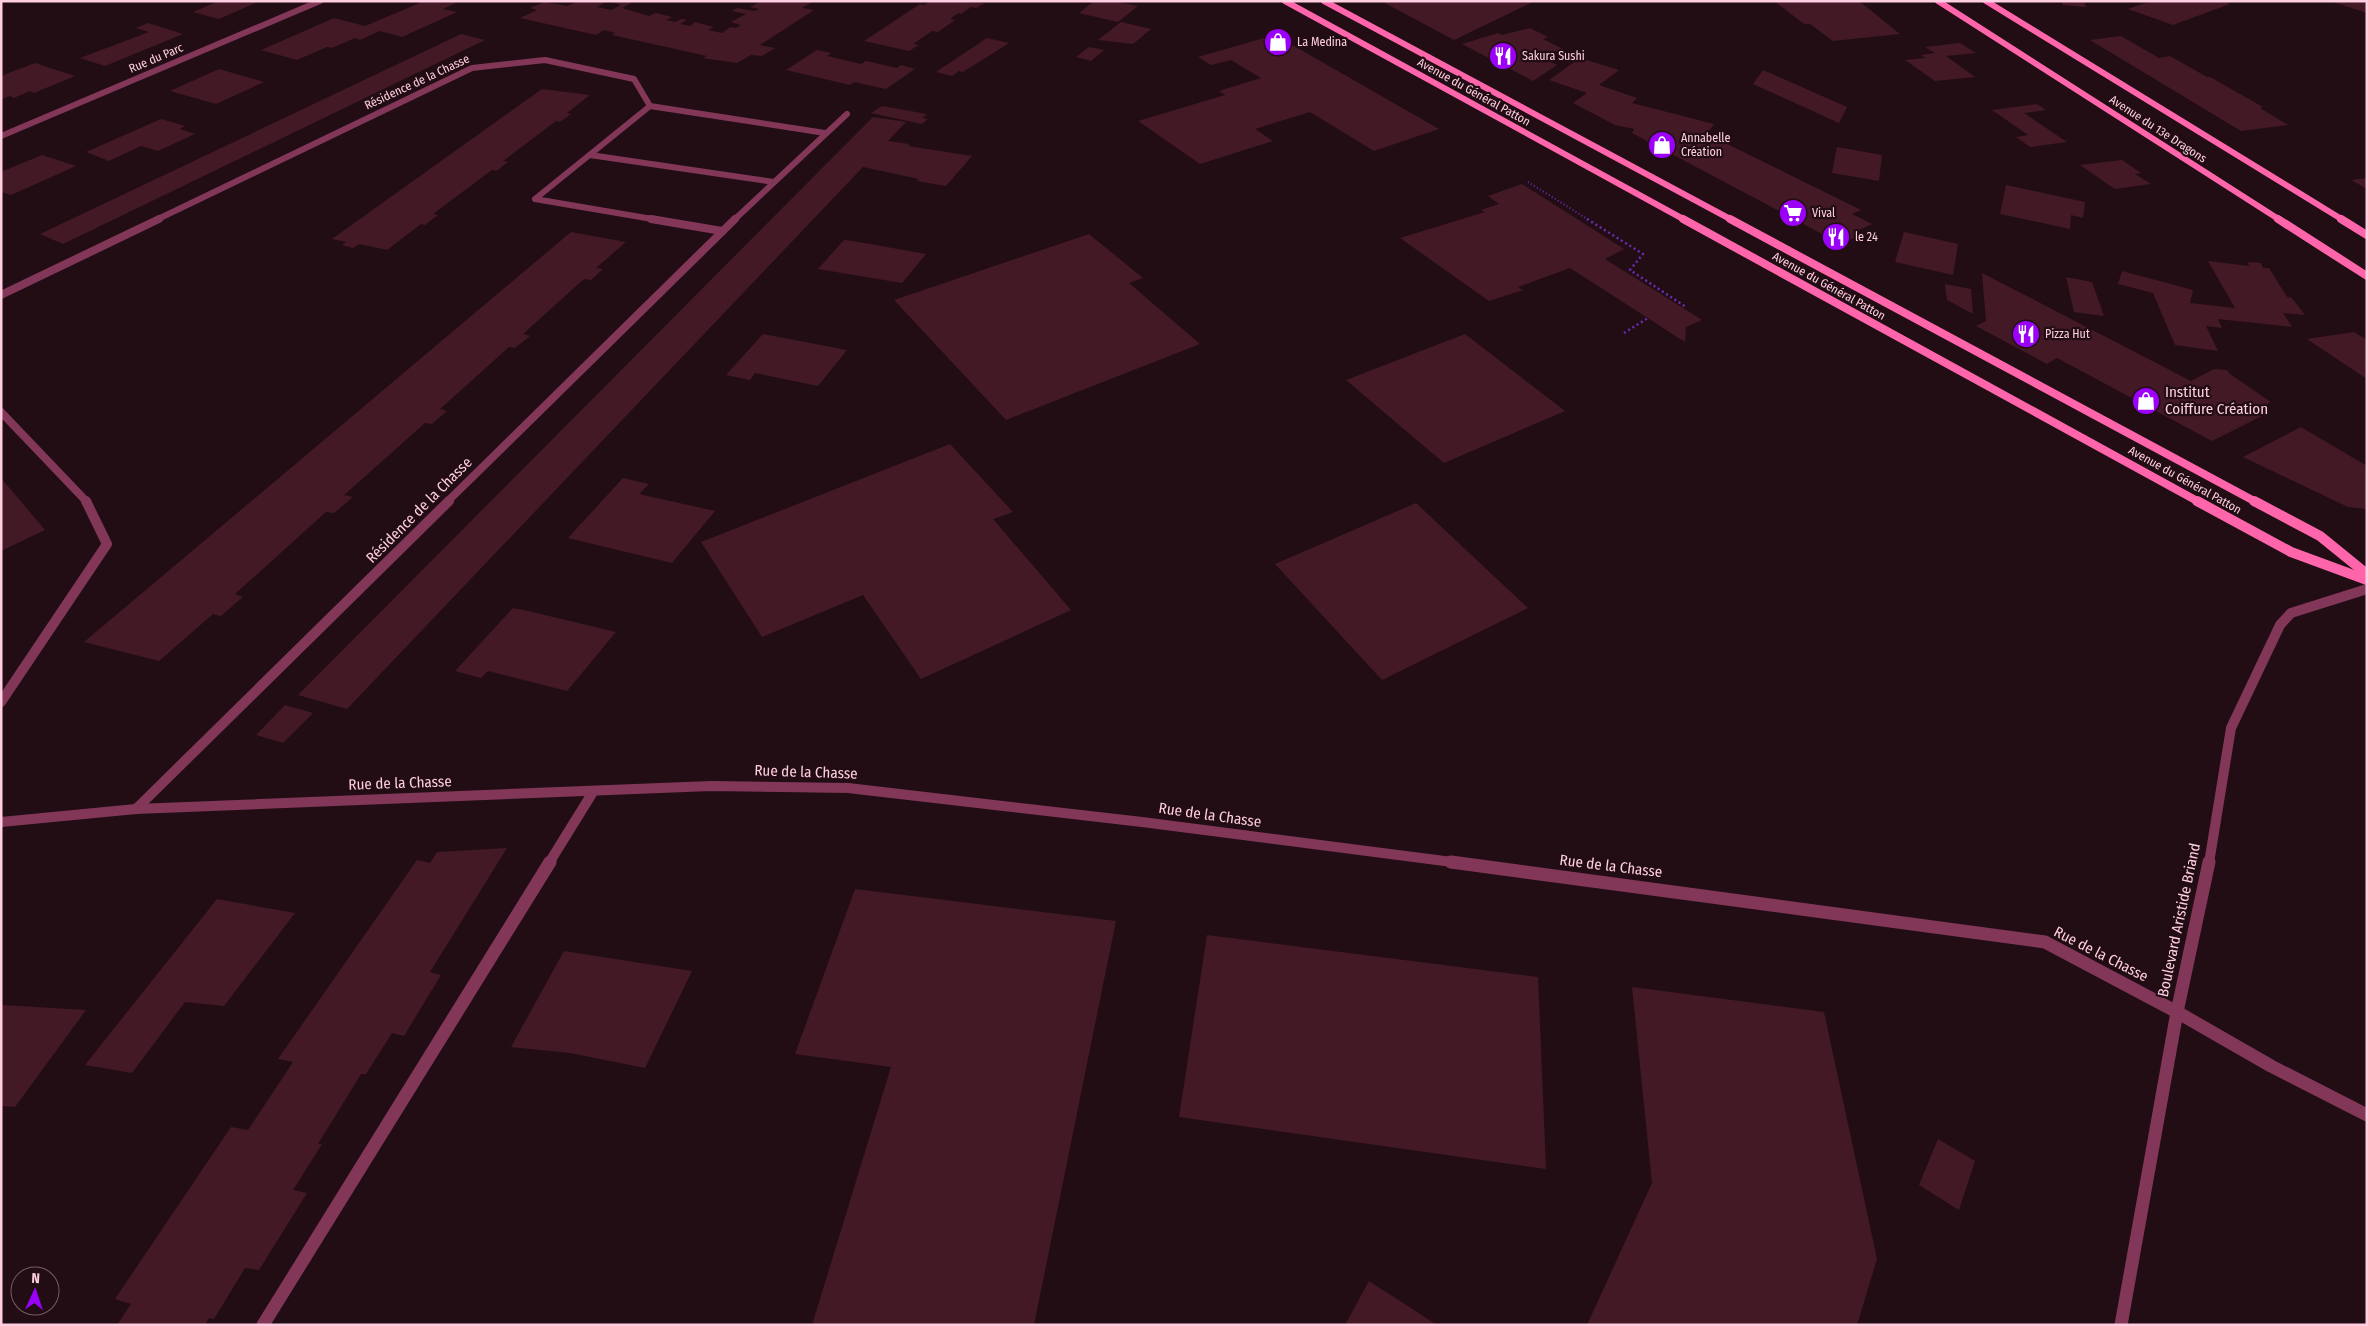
<svg xmlns="http://www.w3.org/2000/svg" width="2368" height="1326" viewBox="0 0 2368 1326" font-family="'Fira Sans Condensed',sans-serif">
<style>
.building{fill:#431925}
.lines{fill:none;stroke-linecap:round;stroke-linejoin:round}
.path-far1{stroke:#6b2cb5;stroke-width:2;stroke-dasharray:1 2.5;stroke-linecap:butt}
.path{stroke:#6b2cb5;stroke-width:2.5;stroke-dasharray:2 3;stroke-linecap:butt}
.service-far3{stroke:#823758;stroke-width:6}
.service-far2{stroke:#823758;stroke-width:8}
.service-far1{stroke:#823758;stroke-width:10}
.service{stroke:#823758;stroke-width:13}
.minor{stroke:#823758;stroke-width:6}
.tertiary-far1{stroke:#823758;stroke-width:10}
.tertiary{stroke:#823758;stroke-width:13}
.secondary-far2{stroke:#ff65ab;stroke-width:6}
.secondary-far1{stroke:#ff65ab;stroke-width:8}
.secondary{stroke:#ff65ab;stroke-width:10}
.labels{text-anchor:middle;stroke-width:4.5;stroke-linejoin:round;paint-order:stroke}
.far-poi-label{font-size:12px;fill:#ffcee0;stroke:#220d14;text-anchor:start}
.far-street-label{font-size:12px;fill:#ffcee0;stroke:#220d14}
.poi-label{font-size:15px;fill:#ffcee0;stroke:#220d14;text-anchor:start}
.street-label{font-size:15px;fill:#ffcee0;stroke:#220d14}
</style>
<rect width="100%" height="100%" fill="#220d14"/>
<!-- building -->
<g class="building">
<path d="M219 1H260L219 19 193 12Z"/>
<path d="M417 1H460L443 9 457 12 402 37 380 31 360 40 355 38 332 48 327 47 297 60 261 50 334 18 365 26 420 3Z"/>
<path d="M578 1H608L597 7 611 10 621 5 609 1H635L622 8 649 16 656 13 672 17 666 20 675 22 682 19 687 20 680 24 690 26 695 22 714 27 708 30 722 33 730 27 736 28 741 25 731 22 746 14 732 11 737 8 754 11 759 9 750 7 761 1H814L802 8 814 10 760 45 775 48 762 56 751 55 737 63 702 58 707 56 612 35 615 33 604 30 596 35 520 18 537 10 530 8 544 2 567 6Z"/>
<path d="M930 1 985 3 976 8 971 7 961 14 958 13 950 19 955 20 938 32 932 31 913 44 919 45 909 51 864 41 920 4 924 5Z"/>
<path d="M1094 1H1113L1138 6 1118 22 1079 13Z"/>
<path d="M1381 1H1535L1454 40Z"/>
<path d="M1774 1H1859L1900 34 1833 41 1810 24H1804Z"/>
<path d="M2061 1H2084L2086 7 2063 5Z"/>
<path d="M2151 1H2224L2230 4 2173 25 2128 9Z"/>
<path d="M2333 1H2367V13L2333 2Z"/>
<path d="M1121 22 1151 29 1133 44 1098 40Z"/>
<path d="M148 23 183 34 105 66 80 58 149 32 136 28Z"/>
<path d="M1530 28 1548 37 1543 39 1563 49 1553 52 1557 55 1545 59 1557 65 1533 81 1462 44 1498 33 1502 35Z"/>
<path d="M461 34 485 40 63 244 40 234Z"/>
<path d="M1275 35 1439 129 1374 151 1310 112 1255 129 1273 141 1200 164 1138 121 1225 95 1219 91 1261 78 1231 60 1211 65 1198 57Z"/>
<path d="M2121 36 2159 58 2170 56 2207 77H2210L2263 107 2260 108 2288 125 2241 131 2090 40Z"/>
<path d="M987 38 1009 43 963 72 959 71 952 76 936 72Z"/>
<path d="M1960 43 1976 53 1946 56 1975 77 1935 81 1905 60 1925 58 1921 55 1935 53 1925 47Z"/>
<path d="M1089 47 1104 50 1091 61 1076 57Z"/>
<path d="M817 50 831 53 827 56 861 64 866 61 897 68 901 65 915 69 886 89 854 82 850 85 786 70Z"/>
<path d="M1580 58 1619 70 1599 85 1637 98 1632 103 1714 124 1707 134 1861 210 1852 214 1872 224 1857 231 1863 234 1841 244 1632 133 1634 129 1615 125 1573 103 1587 93 1549 80Z"/>
<path d="M35 63 75 76 34 93 30 91 14 98 10 96 1 99V76Z"/>
<path d="M219 69 264 82 216 104 170 91Z"/>
<path d="M1763 70 1847 107 1839 123 1753 84Z"/>
<path d="M542 89 590 95 567 113 571 114 560 122 556 121 503 161 508 162 496 171 492 170 433 214 438 215 425 225 421 224 387 250 359 244 353 248 342 245 346 242 332 239Z"/>
<path d="M2037 104 2046 110 2024 113 2067 142 2030 147 2016 137 2028 135 1992 110Z"/>
<path d="M882 106 927 114 922 118 928 119 922 124 871 113Z"/>
<path d="M873 117 906 122 888 141 909 144 908 146 972 156 946 186 917 181 919 179 863 167 347 709 298 695Z"/>
<path d="M161 119 185 126 180 129 195 134 158 151 141 146 109 161 86 152Z"/>
<path d="M1837 147 1882 155 1879 181 1832 173Z"/>
<path d="M42 155 76 166 11 195 1 192V172Z"/>
<path d="M2122 160 2141 173 2135 174 2151 184 2115 189 2080 165Z"/>
<path d="M2367 178V189L2351 180Z"/>
<path d="M1522 184 1624 249 1605 259 1702 320 1686 327 1685 342 1570 268 1518 287 1523 290 1489 301 1400 238 1485 212 1481 210 1499 204 1488 196Z"/>
<path d="M2006 185 2085 202 2083 218 2071 215 2070 229 2000 214Z"/>
<path d="M571 232 626 242 596 268 603 269 591 280 584 279 523 334 530 336 515 348 509 347 440 409 447 411 432 424 425 423 344 495 353 497 334 513 326 512 235 594 243 597 221 616 213 614 159 661 84 642Z"/>
<path d="M1904 232 1958 244 1953 275 1895 262Z"/>
<path d="M1089 234 1143 278 1129 283 1200 344 1006 420 894 300Z"/>
<path d="M844 240 853 241 926 254 902 283 818 269Z"/>
<path d="M2208 261 2249 266 2248 262 2261 263 2263 268H2269L2287 297 2292 298 2305 315 2283 313 2292 327 2218 319 2222 328 2206 326 2218 351 2175 345 2153 293 2118 284 2122 271 2193 290 2190 303 2235 308Z"/>
<path d="M1982 273 2191 381 2214 369 2227 370 2230 374 2271 402 2254 412 2262 416 2212 441 2057 358 2047 364 1976 326 1986 321Z"/>
<path d="M2066 277 2092 282 2104 316 2074 312Z"/>
<path d="M1945 284 1971 289 1973 314 1947 300Z"/>
<path d="M2354 332 2367 340V379L2307 339Z"/>
<path d="M763 334 847 350 818 386 755 373 750 380 726 375Z"/>
<path d="M1465 334 1565 411 1444 463 1346 380Z"/>
<path d="M2301 427 2367 466V509L2348 507 2243 457Z"/>
<path d="M950 444 1013 512 993 519 1071 610 921 679 863 595 762 637 701 542Z"/>
<path d="M1 478 45 530 1 551Z"/>
<path d="M623 478 649 484 639 494 715 511 672 563 568 538Z"/>
<path d="M1416 503 1528 608 1382 680 1275 564Z"/>
<path d="M513 608 524 610 616 632 567 691 488 671 481 678 455 671Z"/>
<path d="M285 705 313 713 283 743 256 735Z"/>
<path d="M507 848 430 972 441 975 404 1036 392 1033 366 1074H361L318 1144H322L293 1190 307 1193 259 1270 245 1268 214 1319 209 1318 205 1325H117L131 1304 115 1299 231 1127 248 1130 293 1062 278 1059 417 860 430 863 437 852Z"/>
<path d="M855 889 1116 921 1034 1325H812L891 1067 795 1054Z"/>
<path d="M217 899 295 913 224 1006 185 1002 132 1073 85 1065Z"/>
<path d="M1207 935 1538 977 1546 1169 1179 1117Z"/>
<path d="M564 951 692 971 645 1068 570 1053 511 1047Z"/>
<path d="M1632 987 1824 1012 1877 1259 1857 1325H1587L1652 1183Z"/>
<path d="M1 1005 86 1010 15 1107 1 1106Z"/>
<path d="M1938 1139 1975 1161 1959 1210 1919 1185Z"/>
<path d="M1369 1281 1437 1325H1345Z"/>
</g>
<g class="lines">
<!-- path-far1 -->
<path class="path-far1" d="M1528 182 1589 220"/>
<!-- path -->
<g class="path">
<path d="M1587 219 1643 254 1630 270 1686 307"/>
<path d="M1624 333 1648 318"/>
</g>
<!-- service-far3 -->
<g class="service-far3">
<path d="M650 106 825 133"/>
<path d="M590 155 774 182"/>
<path d="M156 220 472 68 545 60 634 79 650 106 535 199 658 220"/>
<path d="M734 220 847 114"/>
</g>
<!-- service-far2 -->
<g class="service-far2">
<path d="M651 219 722 231"/>
<path d="M1 295 159 219"/>
<path d="M1 412 87 502"/>
<path d="M447 502 735 219"/>
</g>
<!-- service-far1 -->
<g class="service-far1">
<path d="M1 702 107 544 86 501"/>
<path d="M136 809 449 501"/>
<path d="M549 863 593 792"/>
</g>
<!-- service -->
<path class="service" d="M263 1325 550 862"/>
<!-- minor -->
<path class="minor" d="M1 136 320 1"/>
<!-- tertiary-far1 -->
<g class="tertiary-far1">
<path d="M1 822 136 809 711 786 848 788 1142 822 1460 863"/>
<path d="M2209 863 2231 728 2280 625 2291 613 2367 589"/>
</g>
<!-- tertiary -->
<g class="tertiary">
<path d="M1451 862 2045 942 2177 1012 2271 1066 2367 1115"/>
<path d="M2121 1325 2177 1012 2209 862"/>
</g>
<!-- secondary-far2 -->
<g class="secondary-far2">
<path d="M1285 1 1685 220"/>
<path d="M1324 1 1732 220"/>
<path d="M1938 1 2280 220"/>
<path d="M1986 1 2343 220"/>
</g>
<!-- secondary-far1 -->
<g class="secondary-far1">
<path d="M1683 219 2199 502"/>
<path d="M1730 219 2256 502"/>
<path d="M2278 219 2367 276"/>
<path d="M2341 219 2367 235"/>
</g>
<!-- secondary -->
<g class="secondary">
<path d="M2197 501 2291 552 2367 580"/>
<path d="M2254 501 2320 536 2367 574"/>
</g>
</g>
<!-- icons -->
<defs>
<symbol id="shop-disc" viewBox="-11 -11 22 22"><circle r="9.5" fill="#9b00f9" stroke="#220d14"/><path d="M-5-2.5h2.3a2.7 3.5 0 0 1 5.4 0H5L5.5 6h-11ZM-1.5-2.5h3a1.5 2.3 0 0 0-3 0Z" fill="#fff"/></symbol>
<symbol id="restaurant-disc" viewBox="-11 -11 22 22"><circle r="9.5" fill="#9b00f9" stroke="#220d14"/><path d="M-5-6h1v4h1v-4h1v4h1v-4h1v5L-1.5 .5V6h-2V.5L-5-1ZM5-6V6H3V1.5H1.5Q1.5-4 5-6Z" fill="#fff"/></symbol>
<symbol id="supermarket-disc" viewBox="-11 -11 22 22"><circle r="9.5" fill="#9b00f9" stroke="#220d14"/><path d="M-6-5.5h2.5l.6 2H6L4.5 2H-2.5L-4.4-4H-6ZM-1.5 3.2a1.3 1.3 0 1 0 .1 0ZM3 3.2a1.3 1.3 0 1 0 .1 0Z" fill="#fff"/></symbol>
</defs>
<g fill-rule="evenodd">
<use href="#shop-disc" x="1262" y="26" width="32" height="32"/>
<use href="#restaurant-disc" x="1487" y="40" width="32" height="32"/>
<use href="#shop-disc" x="1646" y="129" width="32" height="32"/>
<use href="#supermarket-disc" x="1777" y="197" width="32" height="32"/>
<use href="#restaurant-disc" x="1820" y="221" width="32" height="32"/>
<use href="#restaurant-disc" x="2010" y="318" width="32" height="32"/>
<use href="#shop-disc" x="2130" y="385" width="32" height="32"/>
</g>
<g class="labels">
<!-- far-poi labels -->
<g class="far-poi-label">
<text x="1297" y="46">La Medina</text>
<text x="1522" y="60">Sakura Sushi</text>
<text x="1681" y="142">Annabelle<tspan x="1681" dy="14">Création</tspan></text>
<text x="1812" y="217">Vival</text>
<text x="1855" y="241">le 24</text>
<text x="2045" y="338">Pizza Hut</text>
</g>
<!-- far-street labels -->
<g class="far-street-label">
<text transform="translate(156 58) rotate(-23)" y="4">Rue du Parc</text>
<text transform="translate(417 82) rotate(-25)" y="4">Résidence de la Chasse</text>
<text transform="translate(1474 92) rotate(29)" y="4">Avenue du Général Patton</text>
<text transform="translate(2158 129) rotate(33)" y="4">Avenue du 13e Dragons</text>
<text transform="translate(1829 286) rotate(29)" y="4">Avenue du Général Patton</text>
<text transform="translate(2185 480) rotate(29)" y="4">Avenue du Général Patton</text>
</g>
<!-- poi labels -->
<g class="poi-label">
<text x="2165" y="397">Institut<tspan x="2165" dy="17">Coiffure Création</tspan></text>
</g>
<!-- street labels -->
<g class="street-label">
<text transform="translate(419 510) rotate(-45)" y="5">Résidence de la Chasse</text>
<text transform="translate(806 772) rotate(2)" y="5">Rue de la Chasse</text>
<text transform="translate(400 783) rotate(-2)" y="5">Rue de la Chasse</text>
<text transform="translate(1210 815) rotate(8)" y="5">Rue de la Chasse</text>
<text transform="translate(1611 866) rotate(7)" y="5">Rue de la Chasse</text>
<text transform="translate(2179 920) rotate(-78)" y="5">Boulevard Aristide Briand</text>
<text transform="translate(2101 954) rotate(27)" y="5">Rue de la Chasse</text>
</g>
</g>
<!-- border -->
<rect width="2368" height="1326" fill="none" stroke="#ffcee0" stroke-width="5"/>
<!-- north arrow -->
<g transform="translate(35 1291) rotate(3)"><circle r="24" fill="#220d14" stroke="#7a5a66"/>
<path d="M0-4L9 19L0 12L-9 19Z" fill="#9b00f9"/>
<text y="-8" font-size="14" font-weight="bold" text-anchor="middle" fill="#ffcee0">N</text>
</g>
</svg>
